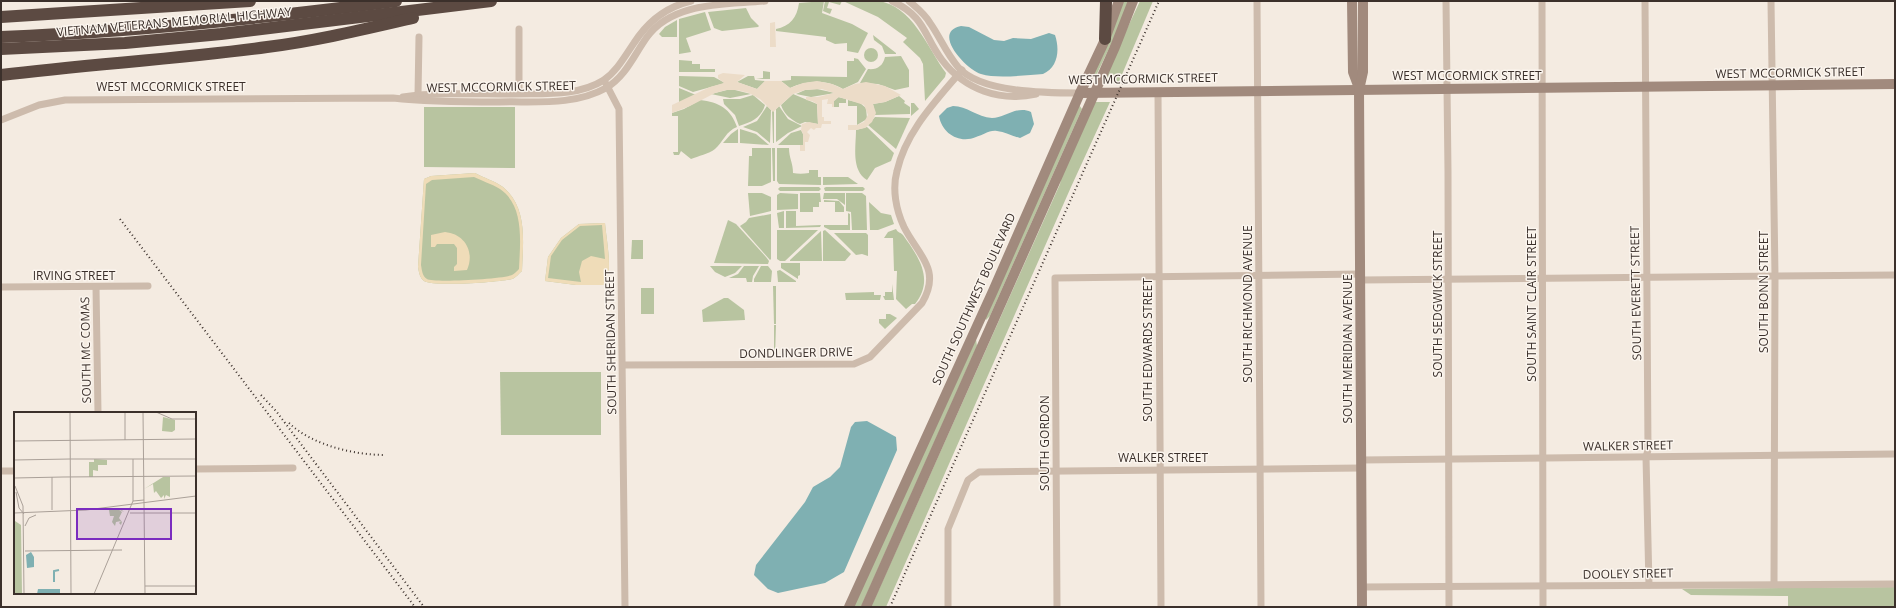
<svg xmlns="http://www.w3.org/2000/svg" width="1896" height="608" viewBox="0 0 1896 608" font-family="'Open Sans',sans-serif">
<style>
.green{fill:#b8c4a0}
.sand{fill:#efdcb8;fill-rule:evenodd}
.plaza{fill:#ecdcc8}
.water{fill:#7fb0b2}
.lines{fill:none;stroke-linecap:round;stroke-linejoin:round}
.street{stroke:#cdbbac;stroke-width:7}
.secondary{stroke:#a18a7d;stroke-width:10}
.highway{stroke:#5c4a42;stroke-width:12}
.rail{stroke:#3b302b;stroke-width:2;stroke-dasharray:1 3;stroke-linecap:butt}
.labels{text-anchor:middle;stroke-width:3;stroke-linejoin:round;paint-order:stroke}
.street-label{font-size:12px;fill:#3b302b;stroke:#fbf5ee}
.inset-river{fill:none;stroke:#7fb0b2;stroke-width:2}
.inset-road{fill:none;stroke:#aaa098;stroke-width:1}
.view{fill:#7b2cbf;fill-opacity:0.15;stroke:#7b2cbf;stroke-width:2}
.inset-edge{fill:none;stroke:#3b302b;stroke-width:2}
</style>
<rect width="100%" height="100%" fill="#f4ebe1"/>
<!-- green -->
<g class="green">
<path d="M824 1 822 13 852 24 868 33 858 53 847 51V43L835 44 826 40V37L776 31V29C790 26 797 18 799 3Z"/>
<path d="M825 1H842L840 5 829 2 827 8 832 9 830 14 823 11Z"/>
<path d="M843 1C854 1 866 0 877 1 912 4 928 49 946 73L945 77 925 101 923 64 920 58 903 42 907 38 878 17Z"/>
<path d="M1122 1H1129L1123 19 1095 78 1092 77Z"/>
<path d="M1140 1H1153L1118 84 1107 83 1103 80Z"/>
<path d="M746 8 751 18 759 26 758 27 722 31 714 28 708 12Z"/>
<path d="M705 12 711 30 686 38 691 52 679 54V19Z"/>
<path d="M677 20V37H662L659 34 665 27Z"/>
<path d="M873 35 896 53V54H885L882 46 874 40Z"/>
<circle cx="871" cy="55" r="7"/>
<path d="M901 56 909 70V87L895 90 878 84 860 83 868 69C877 70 883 66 885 57Z"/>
<path d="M854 58 858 59 866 69 858 82 843 89C826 79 807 80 790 88L781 81 791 80V76L847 77V61H854Z"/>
<path d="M679 60 692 61V64H700V69H715V72H679Z"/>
<path d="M763 71 770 72V79H756L763 78Z"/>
<path d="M679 76 714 77 725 83 693 92 679 86Z"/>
<path d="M748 76H754L755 80 765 81 757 89 737 82Z"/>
<path d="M679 88 696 95 679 103Z"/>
<path d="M731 89 751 94 730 98 711 94Z"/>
<path d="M817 89 835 93 811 97 796 94 805 90Z"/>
<path d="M793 94 817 104 818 124 805 122 800 124C791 120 784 114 781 105Z"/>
<path d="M753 95 765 105C761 118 752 122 739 126L735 115 724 104 723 99H740Z"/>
<path d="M899 96 905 101 904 103 910 107V114L875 115 873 104 885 102Z"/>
<path d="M838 97 846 99V103H839V107H834V101Z"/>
<path d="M700 100C719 102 731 109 737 127 726 131 723 142 715 149 709 154 698 156 691 159L681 151 679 155H674L673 152H678V116H672V113L684 109Z"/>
<path d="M848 100 860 103 866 108 867 119 857 125V106H848Z"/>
<path d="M1092 102H1110L1071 187 886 607H871L1060 184 1063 169Z"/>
<path d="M911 103H914L919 109 911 116Z"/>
<path d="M1079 105 1082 109 990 316 986 320 985 318Z"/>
<path d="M767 106 771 110 770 143 757 132 743 127 757 121Z"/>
<path d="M779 106 788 119 802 126 788 133 776 142V109Z"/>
<path d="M424 107H515V168L424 167Z"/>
<path d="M772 111H774V143H773Z"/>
<path d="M875 117 910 118 896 149 868 125Z"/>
<path d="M867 127 894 153 891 161 875 168 867 180C851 170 856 147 856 130Z"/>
<path d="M738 129V143H723L731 134Z"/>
<path d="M740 129 756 134 769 145 740 143Z"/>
<path d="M801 130 803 134V145H778L791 133Z"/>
<path d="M752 148H771V182L762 186H748L749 156H752Z"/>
<path d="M772 148H775V181H773Z"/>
<path d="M777 148H789C789 158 793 163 793 173 798 174 803 174 809 173V170H818V177H821V185L779 184 777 181Z"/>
<path d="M475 173C484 178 495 181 503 187 528 208 523 242 522 271 519 273 516 278 512 279 501 282 433 287 424 281 420 278 419 273 418 267L424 179 431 176Z"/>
<path d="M823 177H848L858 184 823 185Z"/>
<path d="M780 187H819L821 189 819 191H780L778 189Z"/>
<path d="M826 187H863L865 189 863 191H825L824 188Z"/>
<path d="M748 193H762L771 197V211L750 216Z"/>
<path d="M780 193 798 194V209L777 210V195Z"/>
<path d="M820 193 821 202H819V207H813V212H800V193Z"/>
<path d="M824 193H845V205L837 199H823Z"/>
<path d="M846 193H862L866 196 867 230H852L851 212 846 211Z"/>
<path d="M824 200 839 201 844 207V212H835V202H824Z"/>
<path d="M869 202 881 213 891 215 894 224 878 230H870Z"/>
<path d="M784 211V228H779L777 213Z"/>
<path d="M786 211H796V226L821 225 820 227 786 228Z"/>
<path d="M848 213 850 214V230H830L824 227V225H848Z"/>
<path d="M771 214V259L770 260 740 226 746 222 749 218Z"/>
<path d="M728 220 736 224 766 257 769 261 768 264 714 263Z"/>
<path d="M605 223C606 238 614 274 604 285H576L545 281 548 257 561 238 579 224Z"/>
<path d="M896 229C898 233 900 232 903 235 918 256 935 279 915 304H912L906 309 896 299 897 271H894L893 238H884L888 232Z"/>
<path d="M777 230H818L785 261H780L777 259Z"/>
<path d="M825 230 851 254 845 261H823V231Z"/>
<path d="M821 231 822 261H790V260Z"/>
<path d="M834 233H866L868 235V256L862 254 856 255Z"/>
<path d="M632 240H643V259H631Z"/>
<path d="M781 263H800V275L798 276V279L781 268Z"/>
<path d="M710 266H742L735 273 725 277 715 272Z"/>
<path d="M744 266H759L753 276 752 282H747L746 278H729L738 274Z"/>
<path d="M761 266H768L772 271 771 282H754V279Z"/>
<path d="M780 270 796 281V282H778L777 271Z"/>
<path d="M892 284 894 300H885L883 296H885V292H892Z"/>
<path d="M773 286H776V324H774Z"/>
<rect x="641" y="288" width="13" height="26"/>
<path d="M874 292V295H881L880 300H846L845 293Z"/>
<path d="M724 298H728L744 310 745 320 703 322 702 310Z"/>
<path d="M886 314H890L897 318 885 329 879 323V319H886Z"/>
<path d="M774 325H776L775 357 774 356Z"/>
<path d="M976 339 977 346 861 607H853Z"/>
<path d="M500 372H601V435H501Z"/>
<path d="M1895 587V607H1788V596L1691 595 1682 589Z"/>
</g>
<!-- sand -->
<g class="sand">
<path d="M475 173C484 178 495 181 503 187 528 208 523 242 522 271 519 273 516 278 512 279 501 282 433 287 424 281 420 278 419 273 418 267L424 179 431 176ZM474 177C482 181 492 184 500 189 525 206 520 243 519 269 517 271 514 274 512 275 504 279 433 283 427 279 422 276 422 270 421 265L426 184 432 180Z"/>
<path d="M605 223C606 238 614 274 604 285H576L545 281 548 257 561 238 579 224ZM602 225 605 259 591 256 582 261 579 272 581 282 548 278 551 256 562 240 580 226Z"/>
<path d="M445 232C465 234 475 252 467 270L454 271V267L457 264V248L454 244H437L435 247H431V235Z"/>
</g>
<!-- plaza -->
<g class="plaza">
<path d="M775 22 776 47H770V23Z"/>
<path d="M723 73 745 75 737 82 757 89 765 81H781L790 88 803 83 817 81 832 84 843 89 855 84 866 82 885 86 901 95 885 102 873 104 876 113 872 122 865 128 856 130H848V125H857L864 122 868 115 864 105 839 97 834 101V107H832V104H827L828 99 822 100V117H824V121H831V124H822L821 128H816L814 130 811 128 807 132 810 135 808 142H805V151H800V145H803V134L801 130 802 124 809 122 818 124 817 104 812 101 806 100V97H818L834 93 822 89 805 90 793 94 773 112 760 99 749 93 737 90H726L715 93 690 106 672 113V105L710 87 724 83 718 78V75Z"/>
</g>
<!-- water -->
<g class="water">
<path d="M961 26 969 27 994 40 1004 41 1013 38 1031 39 1049 33 1055 35C1060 50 1058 67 1043 74 1026 75 997 79 981 74 966 69 931 32 961 26Z"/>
<path d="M953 106C967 106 977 117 992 118 1005 118 1017 105 1031 112L1034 124 1030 133 1020 138C1012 136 1005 132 997 131 988 130 984 135 976 137 960 144 942 134 939 116L947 108Z"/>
<path d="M867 421 896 437 897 450 844 572 825 583 778 593 768 589 754 575 756 565 805 502 813 487 830 477 840 467 851 427 855 422Z"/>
</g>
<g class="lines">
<!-- street -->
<g class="street">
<path d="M892 1C926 17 923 35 942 60 965 90 1000 102 1036 94"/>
<path d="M909 1C917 8 925 14 930 23 940 37 946 53 958 67 980 93 1047 93 1080 93"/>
<path d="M1257 1 1261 607"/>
<path d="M1446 1 1448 172 1449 607"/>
<path d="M1542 1 1543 607"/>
<path d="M1645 1 1648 450 1646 457 1649 585"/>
<path d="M1771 1 1775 276 1774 584"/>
<path d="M519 29V93"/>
<path d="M604 80 619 109 625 607"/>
<path d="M1158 92 1161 607"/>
<path d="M418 95 419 37"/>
<path d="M403 97C439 92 475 94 512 94 542 93 577 97 604 80 617 71 625 56 634 43 648 21 666 7 691 1"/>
<path d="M1 120 39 105 65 100 393 98C428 102 463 102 499 102 534 101 574 106 606 88 626 76 634 55 647 37 673 1 726 5 765 1"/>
<path d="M1361 280 1895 275"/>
<path d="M1 287 148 286"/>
<path d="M96 287 98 413"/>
<path d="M623 365 854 364 870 357 922 303C942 269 918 255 904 227 896 210 892 189 897 171 906 131 936 101 962 70"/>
<path d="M1361 460 1895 454"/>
<path d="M195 469 293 468"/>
<path d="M1 471H15"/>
<path d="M1362 587 1895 584"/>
<path d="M948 607V529L968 480 979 472 1361 468"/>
<path d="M1057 607 1055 278 1361 274"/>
</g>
<!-- secondary -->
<g class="secondary">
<path d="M1352 1 1353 72 1359 88"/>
<path d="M1080 93 1895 84"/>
<path d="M849 607 993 291 1080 93 1104 42 1119 1"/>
<path d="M866 607 1115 47 1133 1"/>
<path d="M1362 607 1359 90 1363 72V1"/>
</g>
<!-- highway -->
<g class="highway">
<path d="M1 17 250 1"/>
<path d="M1 37C133 32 265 18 396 1"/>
<path d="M1105 39 1106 1"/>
<path d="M1 49 125 43 221 34 491 1"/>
<path d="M1 75C90 64 179 59 267 47 316 41 365 29 413 18"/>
</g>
<!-- rail -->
<g class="rail">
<path d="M120 219 415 607"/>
<path d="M261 395 276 411 424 607"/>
<path d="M289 423C312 445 354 455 385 455"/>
<path d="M890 607 1159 1"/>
</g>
</g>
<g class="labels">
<!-- street labels -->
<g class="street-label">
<text transform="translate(174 22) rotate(-5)" y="4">VIETNAM VETERANS MEMORIAL HIGHWAY</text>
<text transform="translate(1790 73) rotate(-1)" y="4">WEST MCCORMICK STREET</text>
<text x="1467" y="80">WEST MCCORMICK STREET</text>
<text transform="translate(1143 79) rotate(-1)" y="4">WEST MCCORMICK STREET</text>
<text x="171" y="91">WEST MCCORMICK STREET</text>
<text transform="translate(501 87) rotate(-1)" y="4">WEST MCCORMICK STREET</text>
<text x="74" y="280">IRVING STREET</text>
<text transform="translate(1764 292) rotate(-90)" y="4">SOUTH BONN STREET</text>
<text transform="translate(1636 293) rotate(-91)" y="4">SOUTH EVERETT STREET</text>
<text transform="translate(974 299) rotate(-66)" y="4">SOUTH SOUTHWEST BOULEVARD</text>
<text transform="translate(1248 304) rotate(-90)" y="4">SOUTH RICHMOND AVENUE</text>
<text transform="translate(1438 304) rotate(-90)" y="4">SOUTH SEDGWICK STREET</text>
<text transform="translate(1532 304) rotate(-90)" y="4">SOUTH SAINT CLAIR STREET</text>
<text transform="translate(611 342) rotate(-91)" y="4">SOUTH SHERIDAN STREET</text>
<text transform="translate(1348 349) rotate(-90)" y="4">SOUTH MERIDIAN AVENUE</text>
<text transform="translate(86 350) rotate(-91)" y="4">SOUTH MC COMAS</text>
<text transform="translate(1148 350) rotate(-90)" y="4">SOUTH EDWARDS STREET</text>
<text transform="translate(796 353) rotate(-1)" y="4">DONDLINGER DRIVE</text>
<text transform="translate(1045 443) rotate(-90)" y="4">SOUTH GORDON</text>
<text transform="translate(1628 446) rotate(-1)" y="4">WALKER STREET</text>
<text x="1163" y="462">WALKER STREET</text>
<text transform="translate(1628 574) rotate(-1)" y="4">DOOLEY STREET</text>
</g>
</g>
<!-- overview -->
<g transform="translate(14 412)">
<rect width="182" height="182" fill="#f4ebe1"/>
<path d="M149 5 161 8V18L158 20 148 19ZM80 47 93 48V53H84V59L79 58V65H75V50H80ZM149 65H156V85L152 83 150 87V83L147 86 142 79 140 81 139 72 130 77ZM101 96 102 97H107L110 100 104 97 108 100 105 106 108 110 107 113 105 111 107 109 102 110 101 114 98 110 100 104H96L95 98ZM1 109 7 113 8 182H1Z" fill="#b8c4a0"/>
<path d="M17 140 20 145V155L13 156 12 143ZM24 177H46V182H23Z" fill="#7fb0b2"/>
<path class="inset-river" d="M40 170V159L45 158"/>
<path class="inset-road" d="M56 0 57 182M111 0V28M129 0 131 182M142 0 158 7H182M0 29 182 27M56 47H182M119 47V89M0 48 56 47M49 65 182 64M0 66 49 65M1 74 9 94 10 182M2 80 5 96 10 102M38 98V65M0 101 72 98 182 84M116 101H182M11 114 15 106 22 103M11 139 108 138M131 174H182M80 182 119 89 130 88"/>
<path class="view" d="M63 97H157V127H63Z"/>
<rect width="182" height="182" class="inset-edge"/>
</g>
<!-- border -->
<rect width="1896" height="608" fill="none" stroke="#3b302b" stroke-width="4"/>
</svg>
